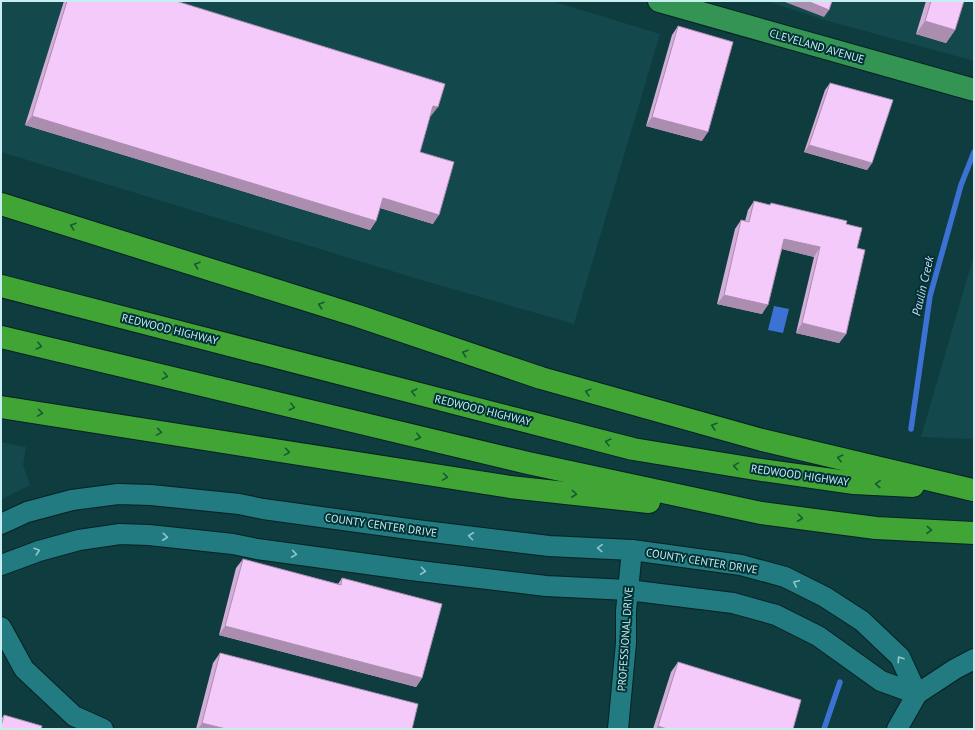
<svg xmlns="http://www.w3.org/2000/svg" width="975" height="730" viewBox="0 0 975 730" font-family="'PT Sans',sans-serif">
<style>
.built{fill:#13484c}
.water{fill:#3d72d5}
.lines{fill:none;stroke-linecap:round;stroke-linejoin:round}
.stream{stroke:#3d72d5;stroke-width:5.5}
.minor-casing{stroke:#062123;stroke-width:22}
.major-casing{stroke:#062123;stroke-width:24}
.highway-casing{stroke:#062123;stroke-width:24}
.minor{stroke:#227b81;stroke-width:20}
.major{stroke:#349453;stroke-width:22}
.highway{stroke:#40a535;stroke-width:22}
.wall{fill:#d2aed8}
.shaded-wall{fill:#ab8db0}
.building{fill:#f4cafb;stroke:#ab8db0}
.oneway{stroke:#175a35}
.oneway2{stroke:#8ec6ca}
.labels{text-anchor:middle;stroke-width:4;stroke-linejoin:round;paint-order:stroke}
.street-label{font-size:11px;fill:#c8eef1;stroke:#013135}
.water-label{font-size:12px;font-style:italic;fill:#d0dff8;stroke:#013135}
</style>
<rect width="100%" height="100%" fill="#0e3c3f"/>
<!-- built -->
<g class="built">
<path d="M1 1H552L660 34 574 324 428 282 1 152Z"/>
<path d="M767 1H974V61L821 19Z"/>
<path d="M974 255V439L921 437Z"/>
<path d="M1 442 26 447 23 465 30 485 1 500Z"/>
</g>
<!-- water -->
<path class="water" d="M774 306 789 309 783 333 768 330Z"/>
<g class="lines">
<!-- stream -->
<g class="stream">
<path d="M911 429 930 296 961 185 974 152"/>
<path d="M824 729 840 682"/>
</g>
<defs>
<g id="minor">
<path d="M1 524 27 512 72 500 118 494 151 495 239 504 263 509 416 530 549 546 632 550 741 565 785 577 825 597 862 621 900 657 917 694"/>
<path d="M1 565 39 551 79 540 120 534 149 535 233 544 257 549 411 570 546 586 628 590 733 603 776 615 818 636 881 681 917 694"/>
<path d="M1 627 24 669 74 716 103 729"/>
<path d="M618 729 626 643V611L632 550"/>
<path d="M897 729 917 694 955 669 974 659"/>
</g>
<path id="major" d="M659 1 974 90"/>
<g id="highway">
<path d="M1 204 358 316 541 378 762 440 973 490"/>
<path d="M1 286 633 449 755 469 854 483 913 486"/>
<path d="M1 337 528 463 761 513 876 528 974 533"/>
<path d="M1 407 510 487 649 502"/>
</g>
</defs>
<!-- minor casing -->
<use href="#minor" class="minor-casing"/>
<!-- major casing -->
<use href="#major" class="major-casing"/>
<!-- highway casing -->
<use href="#highway" class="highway-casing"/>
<!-- minor -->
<use href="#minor" class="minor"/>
<!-- major -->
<use href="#major" class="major"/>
<!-- highway -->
<use href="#highway" class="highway"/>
</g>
<!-- wall -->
<g class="wall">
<path d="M64 1H176L431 116H430L420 152 433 224 380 208 376 221 370 230 25 125Z"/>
<path d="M926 1H964L955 30 946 43 916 34Z"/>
<path d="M678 26 702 141 646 126 672 35Z"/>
<path d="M830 83 872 163 867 170 804 152 825 90Z"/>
<path d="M754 201 846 224 857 248 846 334 839 343 796 333 814 257 782 249 762 314 717 304 735 229 741 220 745 221 748 210Z"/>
<path d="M243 559 338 584 342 578 422 678 416 687 219 635 236 568Z"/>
<path d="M220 653 412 729H196L213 663Z"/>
<path d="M678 662 793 729H653L671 672Z"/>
<path d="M4 715 1 729V719Z"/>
</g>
<!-- shaded-wall -->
<g class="shaded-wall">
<path d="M785 1H807L829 10 824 17 785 2Z"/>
<path d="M925 21 955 30 946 43 916 34Z"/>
<path d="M433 106 438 107 431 116H427Z"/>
<path d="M32 116 376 221 370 230 25 125Z"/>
<path d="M652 117 708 132 702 141 646 126Z"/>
<path d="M809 145 872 163 867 170 804 152Z"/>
<path d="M383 198 439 215 433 224 377 207Z"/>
<path d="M784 239 820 247 814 257 778 248Z"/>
<path d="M724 295 768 305 762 314 717 304Z"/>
<path d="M802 323 846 334 839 343 796 333Z"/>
<path d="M225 626 422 678 416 687 219 635Z"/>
<path d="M202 723 226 729H198Z"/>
<path d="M658 726 667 729H656Z"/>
</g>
<!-- building -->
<g class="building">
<path d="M67 1H176L445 84 438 107 433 106 420 152 454 162 439 215 383 198 376 221 32 116Z"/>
<path d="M807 1H832L829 10Z"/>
<path d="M931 1H964L955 30 925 21Z"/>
<path d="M678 26 733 42 708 132 652 117Z"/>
<path d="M830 83 893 100 872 163 809 145Z"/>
<path d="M754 201 770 205 771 203 847 221 846 224 862 228 857 248 865 250 846 334 802 323 820 247 784 239 768 305 724 295 741 220 749 222Z"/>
<path d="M243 559 341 585 342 578 442 604 422 678 225 626Z"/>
<path d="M220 653 418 704 412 729H226L202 723Z"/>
<path d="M678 662 801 700 793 729H667L658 726Z"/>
<path d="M4 715 42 726 41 729H1V726Z"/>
</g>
<!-- one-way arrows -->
<defs><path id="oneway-chevron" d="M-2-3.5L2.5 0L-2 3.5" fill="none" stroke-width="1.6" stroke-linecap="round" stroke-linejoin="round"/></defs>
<g class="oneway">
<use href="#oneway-chevron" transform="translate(73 226) rotate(-162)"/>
<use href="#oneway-chevron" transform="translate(197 265) rotate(-162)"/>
<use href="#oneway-chevron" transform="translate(321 305) rotate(-162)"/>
<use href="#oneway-chevron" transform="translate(39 346) rotate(14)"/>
<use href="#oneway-chevron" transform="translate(465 353) rotate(-161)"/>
<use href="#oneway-chevron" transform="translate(165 376) rotate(14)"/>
<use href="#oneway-chevron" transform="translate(414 392) rotate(-166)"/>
<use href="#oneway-chevron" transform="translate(588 392) rotate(-165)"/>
<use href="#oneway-chevron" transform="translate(292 407) rotate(14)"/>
<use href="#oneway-chevron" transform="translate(40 413) rotate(9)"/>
<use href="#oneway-chevron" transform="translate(714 426) rotate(-164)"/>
<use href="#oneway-chevron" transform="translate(159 432) rotate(9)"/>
<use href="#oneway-chevron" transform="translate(418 437) rotate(14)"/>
<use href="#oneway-chevron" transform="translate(608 442) rotate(-166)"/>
<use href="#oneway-chevron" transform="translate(287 452) rotate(9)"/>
<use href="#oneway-chevron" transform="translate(840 458) rotate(-167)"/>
<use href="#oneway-chevron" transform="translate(736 466) rotate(-171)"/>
<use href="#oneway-chevron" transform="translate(445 477) rotate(9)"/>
<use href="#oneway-chevron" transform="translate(878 484) rotate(-177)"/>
<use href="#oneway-chevron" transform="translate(574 494) rotate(6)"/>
<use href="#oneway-chevron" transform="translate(800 518) rotate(7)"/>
<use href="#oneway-chevron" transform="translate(929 530) rotate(3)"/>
</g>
<g class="oneway2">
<use href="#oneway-chevron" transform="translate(471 536) rotate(-173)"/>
<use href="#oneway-chevron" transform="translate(165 537) rotate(6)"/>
<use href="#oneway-chevron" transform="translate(600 548) rotate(-177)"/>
<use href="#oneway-chevron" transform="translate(37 551) rotate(-18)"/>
<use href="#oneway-chevron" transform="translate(294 554) rotate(8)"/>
<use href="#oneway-chevron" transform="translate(423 571) rotate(7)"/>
<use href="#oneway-chevron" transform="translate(796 583) rotate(-155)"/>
<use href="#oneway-chevron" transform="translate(900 659) rotate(-124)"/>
</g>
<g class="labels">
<!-- street labels -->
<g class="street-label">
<text transform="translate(817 46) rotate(16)" y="4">CLEVELAND AVENUE</text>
<text transform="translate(170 329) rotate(14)" y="4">REDWOOD HIGHWAY</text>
<text transform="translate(483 410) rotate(14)" y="4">REDWOOD HIGHWAY</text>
<text transform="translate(800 475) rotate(8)" y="4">REDWOOD HIGHWAY</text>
<text transform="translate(381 525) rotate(8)" y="4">COUNTY CENTER DRIVE</text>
<text transform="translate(702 561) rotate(9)" y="4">COUNTY CENTER DRIVE</text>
<text transform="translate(625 639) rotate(-86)" y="4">PROFESSIONAL DRIVE</text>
</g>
<!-- water labels -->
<g class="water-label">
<text transform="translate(923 286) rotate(-77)" y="4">Paulin Creek</text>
</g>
</g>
<!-- border -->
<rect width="975" height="730" fill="none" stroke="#c8eef1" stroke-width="4"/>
</svg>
